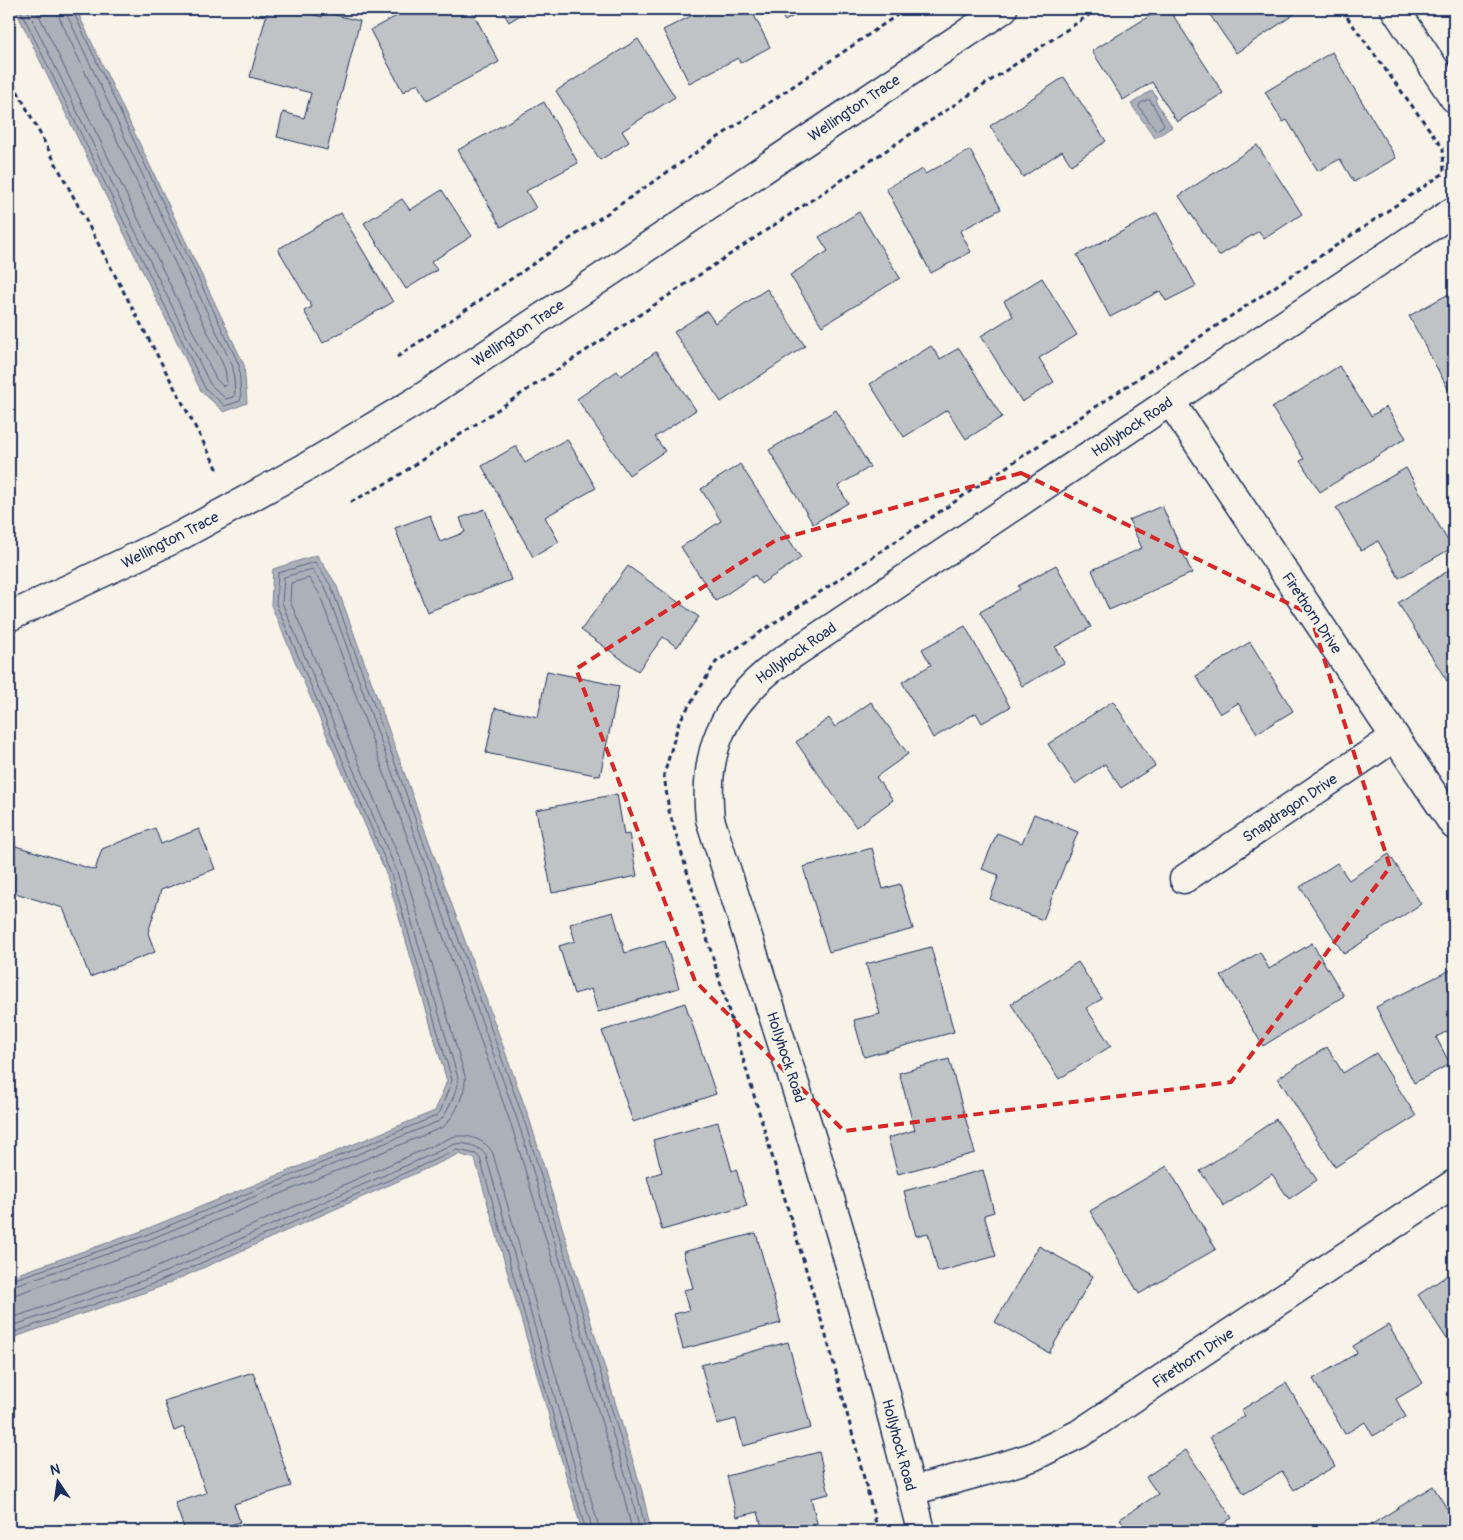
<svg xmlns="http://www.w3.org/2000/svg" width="1463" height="1540" viewBox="0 0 1463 1540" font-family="Pangolin,sans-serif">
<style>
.water{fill:#acb0b9;stroke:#727c95}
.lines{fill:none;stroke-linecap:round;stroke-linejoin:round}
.shore{stroke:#556382;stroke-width:1}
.building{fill:#c0c3c5;stroke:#1b2f5e}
.minor-casing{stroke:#1b2f5e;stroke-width:31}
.path{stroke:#1b2f5e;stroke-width:3;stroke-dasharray:5 4;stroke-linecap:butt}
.minor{stroke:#f7f3e8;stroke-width:28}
.marked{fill:none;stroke:#d62828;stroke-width:4;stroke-dasharray:10 6;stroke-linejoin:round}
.labels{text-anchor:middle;stroke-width:4.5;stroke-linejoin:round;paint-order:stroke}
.street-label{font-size:15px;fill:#1b2f5e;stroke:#f7f3e8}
</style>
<rect width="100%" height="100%" fill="#f7f3e8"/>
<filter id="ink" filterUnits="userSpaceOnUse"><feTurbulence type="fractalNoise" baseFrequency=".02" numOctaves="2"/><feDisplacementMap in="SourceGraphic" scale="10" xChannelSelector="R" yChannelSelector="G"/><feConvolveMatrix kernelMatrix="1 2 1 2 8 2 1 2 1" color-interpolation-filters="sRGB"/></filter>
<g filter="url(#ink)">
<!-- water -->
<g class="water">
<path d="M15 9H76L244 365 247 403 224 412 201 391Z"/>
<path d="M1152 90 1157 98 1155 100 1172 127 1155 138 1131 104Z"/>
<path d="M317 555 336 584 530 1121 642 1491 651 1531H582L475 1159 459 1154 160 1287 9 1339V1277L139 1232 435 1111 447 1081 387 876 271 605 273 569Z"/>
</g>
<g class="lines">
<!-- shore -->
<g class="shore">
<path d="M20 9 205 388 225 406 240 401 241 398 239 365 72 9"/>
<path d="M27 9 210 384 226 399 233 397 235 394 233 367 67 15 66 9"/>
<path d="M36 9 216 379 223 386H225L227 384 225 369 60 19 58 9"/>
<path d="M1147 100H1150L1164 124 1163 126 1157 130 1155 129 1139 107 1140 104Z"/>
<path d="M9 1281 141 1237 436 1116 440 1112 452 1080 391 874 276 604 278 573 315 562 331 586 525 1123 637 1493 646 1531"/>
<path d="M9 1287 143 1242 439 1121C447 1116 458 1088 458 1078L397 872 282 603 284 577 312 569 326 589 519 1125 631 1494 640 1531"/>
<path d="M9 1295 17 1294 146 1249 441 1128C453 1122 467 1090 465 1076L404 869 290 601 291 583 309 578 319 593 512 1127 624 1496 632 1531"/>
<path d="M9 1319 153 1269 452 1137C467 1133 487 1140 493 1154L600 1531"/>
<path d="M9 1327 156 1276 455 1144C465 1142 481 1146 486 1156L593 1531"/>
<path d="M9 1334 158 1282 457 1150 476 1154 480 1158 586 1531"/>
</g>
</g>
<!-- building -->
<g class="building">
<path d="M268 9H291L322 17 323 12 360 21 327 150 277 137 283 112 304 118 311 93 250 77Z"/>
<path d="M410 9H471L499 62 427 100 418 83 403 92 370 30Z"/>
<path d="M501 9H530L509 22Z"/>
<path d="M700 9H751L770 47 740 63 738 58 689 83 663 30 701 11Z"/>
<path d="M777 9H805L785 21Z"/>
<path d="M1161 9H1169L1223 93 1177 122 1152 82 1123 100 1092 51Z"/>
<path d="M1206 9H1302L1236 53Z"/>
<path d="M638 39 675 97 622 131 629 142 600 160 556 91Z"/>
<path d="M1332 52 1396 158 1354 182 1340 159 1318 171 1287 120 1283 122 1265 92Z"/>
<path d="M1064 77 1106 141 1071 165 1062 151 1023 177 990 126Z"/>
<path d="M544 102 578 163 526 191 536 208 501 227 458 150Z"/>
<path d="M1257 145 1302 214 1264 239 1259 231 1219 256 1179 196Z"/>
<path d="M970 150 1001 209 960 231 971 252 931 273 886 188 923 169 925 174Z"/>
<path d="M442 190 472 236 431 262 437 270 406 289 364 223 402 199 410 210Z"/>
<path d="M859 212 900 278 822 326 790 275 828 251 819 237Z"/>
<path d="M341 213 393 302 323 343 304 311 312 307 278 249Z"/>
<path d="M1157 213 1196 286 1166 301 1160 291 1110 317 1077 255Z"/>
<path d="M1042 278 1077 335 1039 358 1054 382 1022 402 981 336 1013 316 1004 301Z"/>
<path d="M767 289 805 346 721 402 674 332 707 311 715 323Z"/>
<path d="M1454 291V398H1453L1409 316Z"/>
<path d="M931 346 940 359 959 348 1002 417 966 439 947 410 904 437 870 384Z"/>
<path d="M656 352 696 410 655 437 665 451 629 475 577 399 617 371 621 376Z"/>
<path d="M1339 366 1371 416 1386 407 1406 438 1320 492 1300 461 1304 459 1272 408Z"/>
<path d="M836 410 870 467 838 486 848 503 813 524 769 450Z"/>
<path d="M567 439 596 488 545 517 559 542 533 557 482 466 516 446 525 463Z"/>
<path d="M740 464 801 558 761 584 755 575 716 601 681 547 721 521 701 489Z"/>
<path d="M1406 468 1452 548 1399 578 1378 541 1361 551 1336 508Z"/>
<path d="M1162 506 1192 573 1109 610 1092 570 1142 548 1129 520Z"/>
<path d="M485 509 511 580 427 612 395 528 430 515 440 542 465 532 460 518Z"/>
<path d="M1056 565 1091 627 1055 647 1064 663 1022 686 980 612 1020 589 1018 586Z"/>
<path d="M628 566 699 617 677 647 663 637 638 671 581 630Z"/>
<path d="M1454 567V676L1447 681 1398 603Z"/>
<path d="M965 626 1010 707 982 723 976 713 933 738 902 682 931 665 922 649Z"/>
<path d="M1250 642 1293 711 1257 733 1238 703 1220 714 1196 676Z"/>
<path d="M547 671 619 686 600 776 486 753 495 708 538 717Z"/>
<path d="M1113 701 1155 766 1121 788 1105 764 1075 784 1048 744Z"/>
<path d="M871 702 908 754 876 777 893 800 856 827 796 742 829 718 835 727Z"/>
<path d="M617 794 624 835 629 834 637 876 552 893 536 810Z"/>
<path d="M1034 814 1078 832 1043 920 990 899 999 875 982 869 997 833 1022 843Z"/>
<path d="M155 828 161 844 199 829 215 869 161 890 148 933 155 952 90 977 63 908 9 891V844L95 870 102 849Z"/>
<path d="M872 848 883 889 900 884 913 929 829 952 803 867Z"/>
<path d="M1389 854 1421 904 1344 954 1300 887 1337 863 1349 880Z"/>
<path d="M613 912 625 953 665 941 679 988 598 1012 591 989 574 994 559 946 575 941 570 924Z"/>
<path d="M1312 943 1344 996 1263 1046 1221 976 1260 952 1269 969Z"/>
<path d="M931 947 954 1032 864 1057 854 1020 880 1014 866 964Z"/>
<path d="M1078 962 1102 999 1086 1008 1111 1046 1059 1079 1011 1004Z"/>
<path d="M1454 968V1028L1436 1037 1450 1064 1414 1083 1376 1007Z"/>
<path d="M685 1003 716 1094 633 1122 602 1031Z"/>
<path d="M1327 1047 1343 1073 1376 1053 1416 1116 1335 1167 1278 1078Z"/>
<path d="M949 1059 975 1153 898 1174 888 1138 915 1130 899 1073Z"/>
<path d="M1276 1119 1317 1180 1289 1199 1272 1174 1224 1206 1200 1171Z"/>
<path d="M718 1122 732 1171 736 1169 747 1206 662 1230 647 1177 662 1172 653 1140Z"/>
<path d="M1167 1166 1216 1249 1139 1294 1090 1211Z"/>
<path d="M983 1170 994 1212 984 1215 996 1256 938 1272 928 1233 916 1236 904 1191Z"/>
<path d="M756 1233 781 1323 683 1349 674 1314 689 1310 683 1290 693 1288 683 1252Z"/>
<path d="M1039 1246 1093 1276 1049 1353 995 1322Z"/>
<path d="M1454 1271V1334L1447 1339 1418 1295Z"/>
<path d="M1388 1325 1423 1383 1396 1399 1406 1417 1373 1436 1365 1422 1345 1434 1313 1379 1357 1353 1353 1346Z"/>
<path d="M788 1342 811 1428 743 1446 736 1419 717 1424 701 1365Z"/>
<path d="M253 1372 291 1486 234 1504 240 1522 211 1531H185L175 1503 206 1493 184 1427 174 1431 164 1401Z"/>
<path d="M1286 1383 1335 1466 1294 1490 1282 1471 1244 1494 1210 1437 1245 1416 1241 1410Z"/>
<path d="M1186 1450 1232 1518 1212 1531H1129L1120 1519 1158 1494 1146 1477Z"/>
<path d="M819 1452 829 1494 811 1498 819 1531H763L758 1512 737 1517 727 1476Z"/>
<path d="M1433 1486 1454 1520V1531H1361Z"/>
</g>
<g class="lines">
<defs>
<g id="minor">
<path d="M1395 9 1454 98"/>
<path d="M1170 401 1454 825"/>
<path d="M9 617 180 536 308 466 423 397 1003 9"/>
<path d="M1184 879 1395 737"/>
<path d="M911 1491 1007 1465 1032 1457 1079 1434 1454 1184"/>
<path d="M921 1531C863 1290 786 1054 710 819 703 752 722 707 775 666L1454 211"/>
</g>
</defs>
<!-- minor casing -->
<use href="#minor" class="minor-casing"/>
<!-- path -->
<g class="path">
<path d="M1444 9 1454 23"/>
<path d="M9 75 218 470"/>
<path d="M397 357 906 9"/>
<path d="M351 502 392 480 1098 9"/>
<path d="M878 1531 831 1353 669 811 664 775 679 722 716 662 1444 173 1443 148 1341 9"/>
</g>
<!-- minor -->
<use href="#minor" class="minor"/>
</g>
</g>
<!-- marked area -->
<path class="marked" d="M1021 473 1310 614 1390 867 1231 1082 844 1131 695 981 576 669 776 540Z"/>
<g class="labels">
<!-- street labels -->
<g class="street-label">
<text transform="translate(854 108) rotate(-34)" y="5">Wellington Trace</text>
<text transform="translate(518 333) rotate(-34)" y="5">Wellington Trace</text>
<text transform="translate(1132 427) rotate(-34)" y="5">Hollyhock Road</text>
<text transform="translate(170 540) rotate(-27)" y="5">Wellington Trace</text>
<text transform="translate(1312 613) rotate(56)" y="5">Firethorn Drive</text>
<text transform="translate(796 653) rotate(-35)" y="5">Hollyhock Road</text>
<text transform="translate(1290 808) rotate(-34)" y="5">Snapdragon Drive</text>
<text transform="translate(786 1057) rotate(72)" y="5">Hollyhock Road</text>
<text transform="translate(1193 1358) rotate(-34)" y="5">Firethorn Drive</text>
<text transform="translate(899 1445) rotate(75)" y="5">Hollyhock Road</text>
</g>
</g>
<!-- margin -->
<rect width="1463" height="1540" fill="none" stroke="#f7f3e8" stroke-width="30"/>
<rect x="15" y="15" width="1433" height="1510" fill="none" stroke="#1b2f5e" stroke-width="2" filter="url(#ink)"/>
<!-- north arrow -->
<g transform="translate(58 1482) rotate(347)" stroke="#f7f3e8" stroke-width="4" paint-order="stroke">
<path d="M0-4L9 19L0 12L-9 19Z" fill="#1b2f5e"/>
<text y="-8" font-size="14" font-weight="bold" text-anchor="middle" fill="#1b2f5e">N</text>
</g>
</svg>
